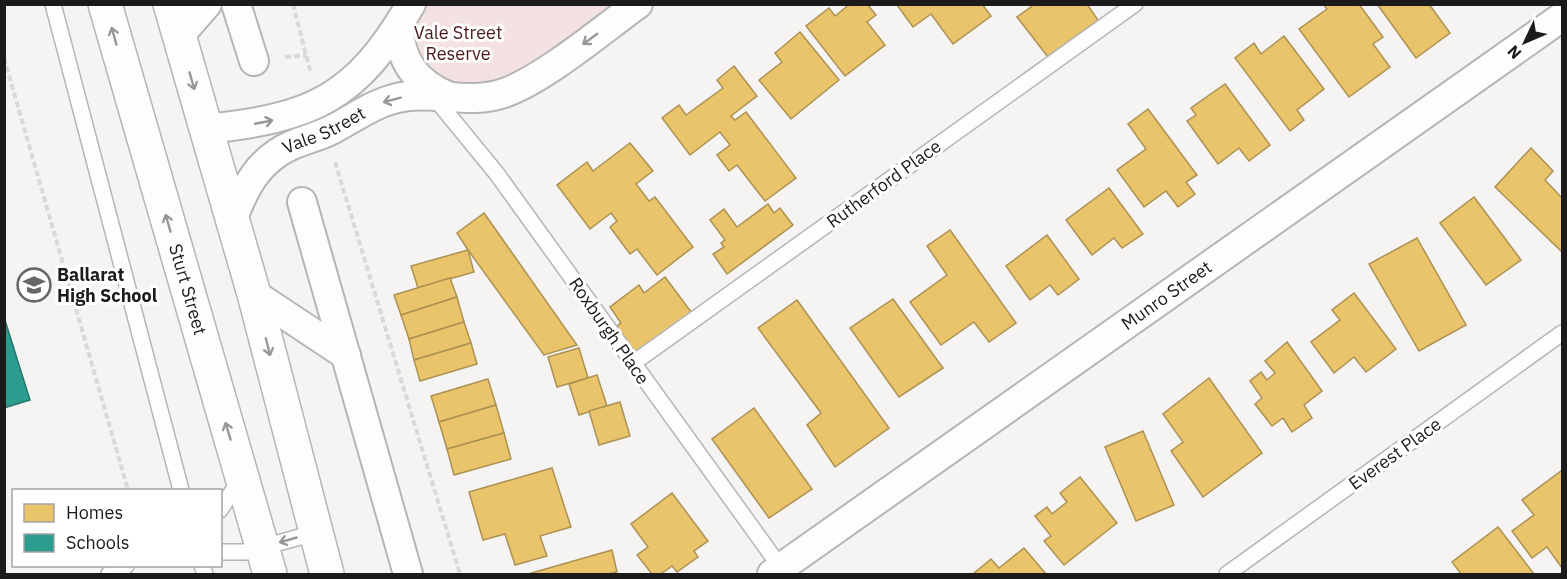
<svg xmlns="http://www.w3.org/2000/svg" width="1567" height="579" viewBox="0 0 1567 579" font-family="'IBM Plex Sans',sans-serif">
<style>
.green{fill:#f4e2e2}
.homes{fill:#e9c46a;stroke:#ac9152;stroke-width:1.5}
.schools{fill:#2a9d8f;stroke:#26766c;stroke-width:1.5}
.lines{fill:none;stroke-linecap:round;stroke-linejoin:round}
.service-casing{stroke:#b6b5b5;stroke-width:18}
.minor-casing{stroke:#b6b5b5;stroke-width:32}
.secondary-casing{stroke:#b6b5b5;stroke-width:36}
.path{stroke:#dad9d9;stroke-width:4;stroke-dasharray:6 3;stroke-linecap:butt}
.service{stroke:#fefdfd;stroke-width:15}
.minor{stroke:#fefdfd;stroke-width:28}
.secondary{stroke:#fefdfd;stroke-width:33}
.oneway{stroke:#989797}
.labels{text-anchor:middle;stroke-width:6;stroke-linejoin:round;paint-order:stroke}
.park-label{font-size:18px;fill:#4b191c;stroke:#fff}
.street-label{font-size:18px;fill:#1c1b1b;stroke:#fff}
.poi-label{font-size:18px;font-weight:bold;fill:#1c1b1b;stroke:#fff;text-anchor:start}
</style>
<rect width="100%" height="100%" fill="#f5f4f3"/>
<!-- green -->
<path class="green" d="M424 4 614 5C572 34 475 122 426 65 410 47 416 24 424 4Z"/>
<!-- homes -->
<g class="homes">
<path d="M850 4H867L876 15 867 22 885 45 845 76 806 26 829 8 835 16Z"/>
<path d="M982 4 991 16 953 44 931 14 913 27 897 5Z"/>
<path d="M1035 4H1087L1098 20 1048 57 1017 17Z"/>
<path d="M1323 4H1359L1383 37 1373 44 1390 67 1349 97 1299 29 1327 9Z"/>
<path d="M1377 4H1429L1450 33 1416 58Z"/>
<path d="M800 32 839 80 791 119 759 80 782 62 775 53Z"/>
<path d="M1284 36 1324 89 1297 110 1304 120 1290 131 1235 58 1254 43 1261 54Z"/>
<path d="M734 66 757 96 731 116 735 120 746 112 796 178 765 201 737 165 729 171 717 155 730 145 720 132 690 155 662 118 679 105 686 115 723 88 717 80Z"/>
<path d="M1225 84 1270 145 1249 161 1239 148 1218 164 1187 121 1196 115 1191 108Z"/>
<path d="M1148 109 1197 175 1186 182 1195 194 1178 207 1166 191 1144 207 1117 170 1146 149 1128 124Z"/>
<path d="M630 143 653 171 636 184 649 201 655 197 693 247 657 275 637 249 630 254 610 227 617 221 611 213 590 229 557 185 587 162 593 171Z"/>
<path d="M1531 148 1553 171 1545 180 1562 198V252L1495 187Z"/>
<path d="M1109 188 1143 234 1122 248 1114 238 1092 255 1066 220Z"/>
<path d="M1474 197 1521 260 1486 285 1440 223Z"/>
<path d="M768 204 774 213 780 208 793 225 727 274 713 254 724 247 721 243 725 240 710 220 724 209 737 227Z"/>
<path d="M484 213 577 345 544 355 468 250 457 233Z"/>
<path d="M950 230 1016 323 989 342 974 322 941 345 910 302 947 275 927 246Z"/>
<path d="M1047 235 1079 279 1058 295 1050 285 1030 300 1006 266Z"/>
<path d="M1417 238 1466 325 1419 351 1369 264Z"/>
<path d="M468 250 474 272 418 288 411 266Z"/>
<path d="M665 277 692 313 630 359 610 331 621 323 610 307 639 285 644 293Z"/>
<path d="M450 278 457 297 401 315 394 295Z"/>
<path d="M1354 293 1396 349 1366 372 1354 357 1334 373 1311 342 1340 320 1332 310Z"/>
<path d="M457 297 464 322 409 339 401 315Z"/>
<path d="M893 299 943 368 899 397 850 328Z"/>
<path d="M797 300 889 428 835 467 807 425 821 413 758 328Z"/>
<path d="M464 322 471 343 414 360 409 339Z"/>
<path d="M1287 342 1322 391 1304 405 1312 418 1292 432 1283 418 1272 426 1255 404 1262 398 1250 381 1261 372 1267 380 1275 373 1265 361Z"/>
<path d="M471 343 477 364 420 381 414 360Z"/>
<path d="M579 348 588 378 557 387 548 357Z"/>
<path d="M597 375 607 406 579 415 569 384Z"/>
<path d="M1209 378 1262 453 1203 497 1171 451 1183 442 1163 414Z"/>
<path d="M488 379 496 405 439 422 431 396Z"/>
<path d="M620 402 630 436 599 445 589 411Z"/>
<path d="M496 405 504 433 447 449 439 422Z"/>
<path d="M754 408 812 489 769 518 712 439Z"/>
<path d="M1143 431 1174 505 1136 521 1105 447Z"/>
<path d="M504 433 511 459 454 475 447 449Z"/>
<path d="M552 468 571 527 540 536 547 556 515 565 505 534 483 540 469 492Z"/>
<path d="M1561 471 1562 472V568L1547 547 1532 558 1512 531 1534 515 1522 500Z"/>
<path d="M1080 477 1117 523 1064 565 1044 541 1051 536 1035 516 1047 507 1052 514 1067 502 1060 493Z"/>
<path d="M672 493 708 541 694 551 698 557 677 572 672 566 661 574H652L637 555 648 547 631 524Z"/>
<path d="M1498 527 1534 574H1461L1452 562Z"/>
<path d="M1024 548 1046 574H973L991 559 999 568Z"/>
<path d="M612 550 617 572 607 574H528Z"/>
</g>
<!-- schools -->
<path class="schools" d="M4 317 30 400 4 408Z"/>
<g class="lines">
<defs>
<g id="service">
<path d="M53 4 181 490"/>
<path d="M434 97 497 174 781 568"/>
<path d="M632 364 1135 4"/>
<path d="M220 510 240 480"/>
<path d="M220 552H246L314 533"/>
<path d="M202 566 205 574"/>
<path d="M109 574 126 566"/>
<path d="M1227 574 1562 333"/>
</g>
<g id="minor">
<path d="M236 4 254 61"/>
<path d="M399 25C399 59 415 83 448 96"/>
<path d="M179 36 207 4"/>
<path d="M206 129C312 118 356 99 411 4"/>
<path d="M302 202 408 574"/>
<path id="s1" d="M232 221C244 188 258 160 292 145 306 139 321 136 335 128 359 115 380 99 409 96 442 93 472 104 504 93 544 79 602 30 638 4"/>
<path d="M254 294 346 355"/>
<path id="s2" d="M772 574 1562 17"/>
</g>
<g id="secondary">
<path id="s3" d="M105 4 270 574"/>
<path d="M170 4 254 294 327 574"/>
</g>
</defs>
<!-- service casing -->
<use href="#service" class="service-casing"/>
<!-- minor casing -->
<use href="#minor" class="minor-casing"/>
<!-- secondary casing -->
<use href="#secondary" class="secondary-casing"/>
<!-- path -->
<g class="path">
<path d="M293 4 311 74"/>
<path d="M285 57 306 55"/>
<path d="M4 58 128 490"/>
<path d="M335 162 460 574"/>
</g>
<!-- service -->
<use href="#service" class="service"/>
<!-- minor -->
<use href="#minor" class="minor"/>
<!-- secondary -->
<use href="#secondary" class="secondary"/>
</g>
<!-- one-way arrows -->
<defs><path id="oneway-shaft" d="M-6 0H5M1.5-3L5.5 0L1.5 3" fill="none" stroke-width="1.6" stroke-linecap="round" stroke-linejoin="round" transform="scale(1.5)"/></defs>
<g class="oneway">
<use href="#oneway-shaft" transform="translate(114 36) rotate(-106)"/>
<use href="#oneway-shaft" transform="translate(590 39) rotate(144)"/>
<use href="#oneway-shaft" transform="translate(192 81) rotate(74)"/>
<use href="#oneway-shaft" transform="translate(392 100) rotate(165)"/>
<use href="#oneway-shaft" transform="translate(264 122) rotate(-11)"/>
<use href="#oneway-shaft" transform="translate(168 223) rotate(-106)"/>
<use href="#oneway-shaft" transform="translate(268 347) rotate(76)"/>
<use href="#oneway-shaft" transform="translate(228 431) rotate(-107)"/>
<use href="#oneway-shaft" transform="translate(288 540) rotate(164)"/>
</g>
<!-- icons -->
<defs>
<symbol id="school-ring" viewBox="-11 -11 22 22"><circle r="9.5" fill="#fff" stroke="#686767" stroke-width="1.5"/><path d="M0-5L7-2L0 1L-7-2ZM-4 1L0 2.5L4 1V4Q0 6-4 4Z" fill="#686767"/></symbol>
</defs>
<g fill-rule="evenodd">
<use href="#school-ring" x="15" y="266" width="38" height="38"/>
</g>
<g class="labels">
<!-- park labels -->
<g class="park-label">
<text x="458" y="39">Vale Street<tspan x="458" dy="21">Reserve</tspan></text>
</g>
<!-- street labels -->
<g class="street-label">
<text dy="6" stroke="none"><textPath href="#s1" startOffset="135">Vale Street</textPath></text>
<text transform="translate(884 184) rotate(-36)" y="6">Rutherford Place</text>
<text dy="6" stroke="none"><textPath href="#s3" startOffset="297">Sturt Street</textPath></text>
<text dy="6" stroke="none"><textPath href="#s2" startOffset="483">Munro Street</textPath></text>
<text transform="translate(609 331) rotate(55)" y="6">Roxburgh Place</text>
<text transform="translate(1395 454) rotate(-36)" y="6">Everest Place</text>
</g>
<!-- poi labels -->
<g class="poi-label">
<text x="57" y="281">Ballarat<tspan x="57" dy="21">High School</tspan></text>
</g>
</g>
<!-- border -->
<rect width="1567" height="579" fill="none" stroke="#1c1b1b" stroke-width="12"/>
<!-- legend -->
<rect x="12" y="489" width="210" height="78" fill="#ffffff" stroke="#a4a4a4" stroke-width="1.5"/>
<rect x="24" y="504" width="30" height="18" fill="#e9c46a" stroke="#a4a4a4" stroke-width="1.5"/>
<text x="66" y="519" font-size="18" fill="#1c1b1b">Homes</text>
<rect x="24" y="534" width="30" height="18" fill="#2a9d8f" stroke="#a4a4a4" stroke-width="1.5"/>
<text x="66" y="549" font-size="18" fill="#1c1b1b">Schools</text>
<!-- north arrow -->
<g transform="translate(1525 42) rotate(226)" stroke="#ffffff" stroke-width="4.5" paint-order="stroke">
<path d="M0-4.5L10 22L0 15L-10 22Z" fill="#1c1b1b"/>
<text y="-9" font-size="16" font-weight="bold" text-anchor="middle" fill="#1c1b1b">N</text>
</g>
</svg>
